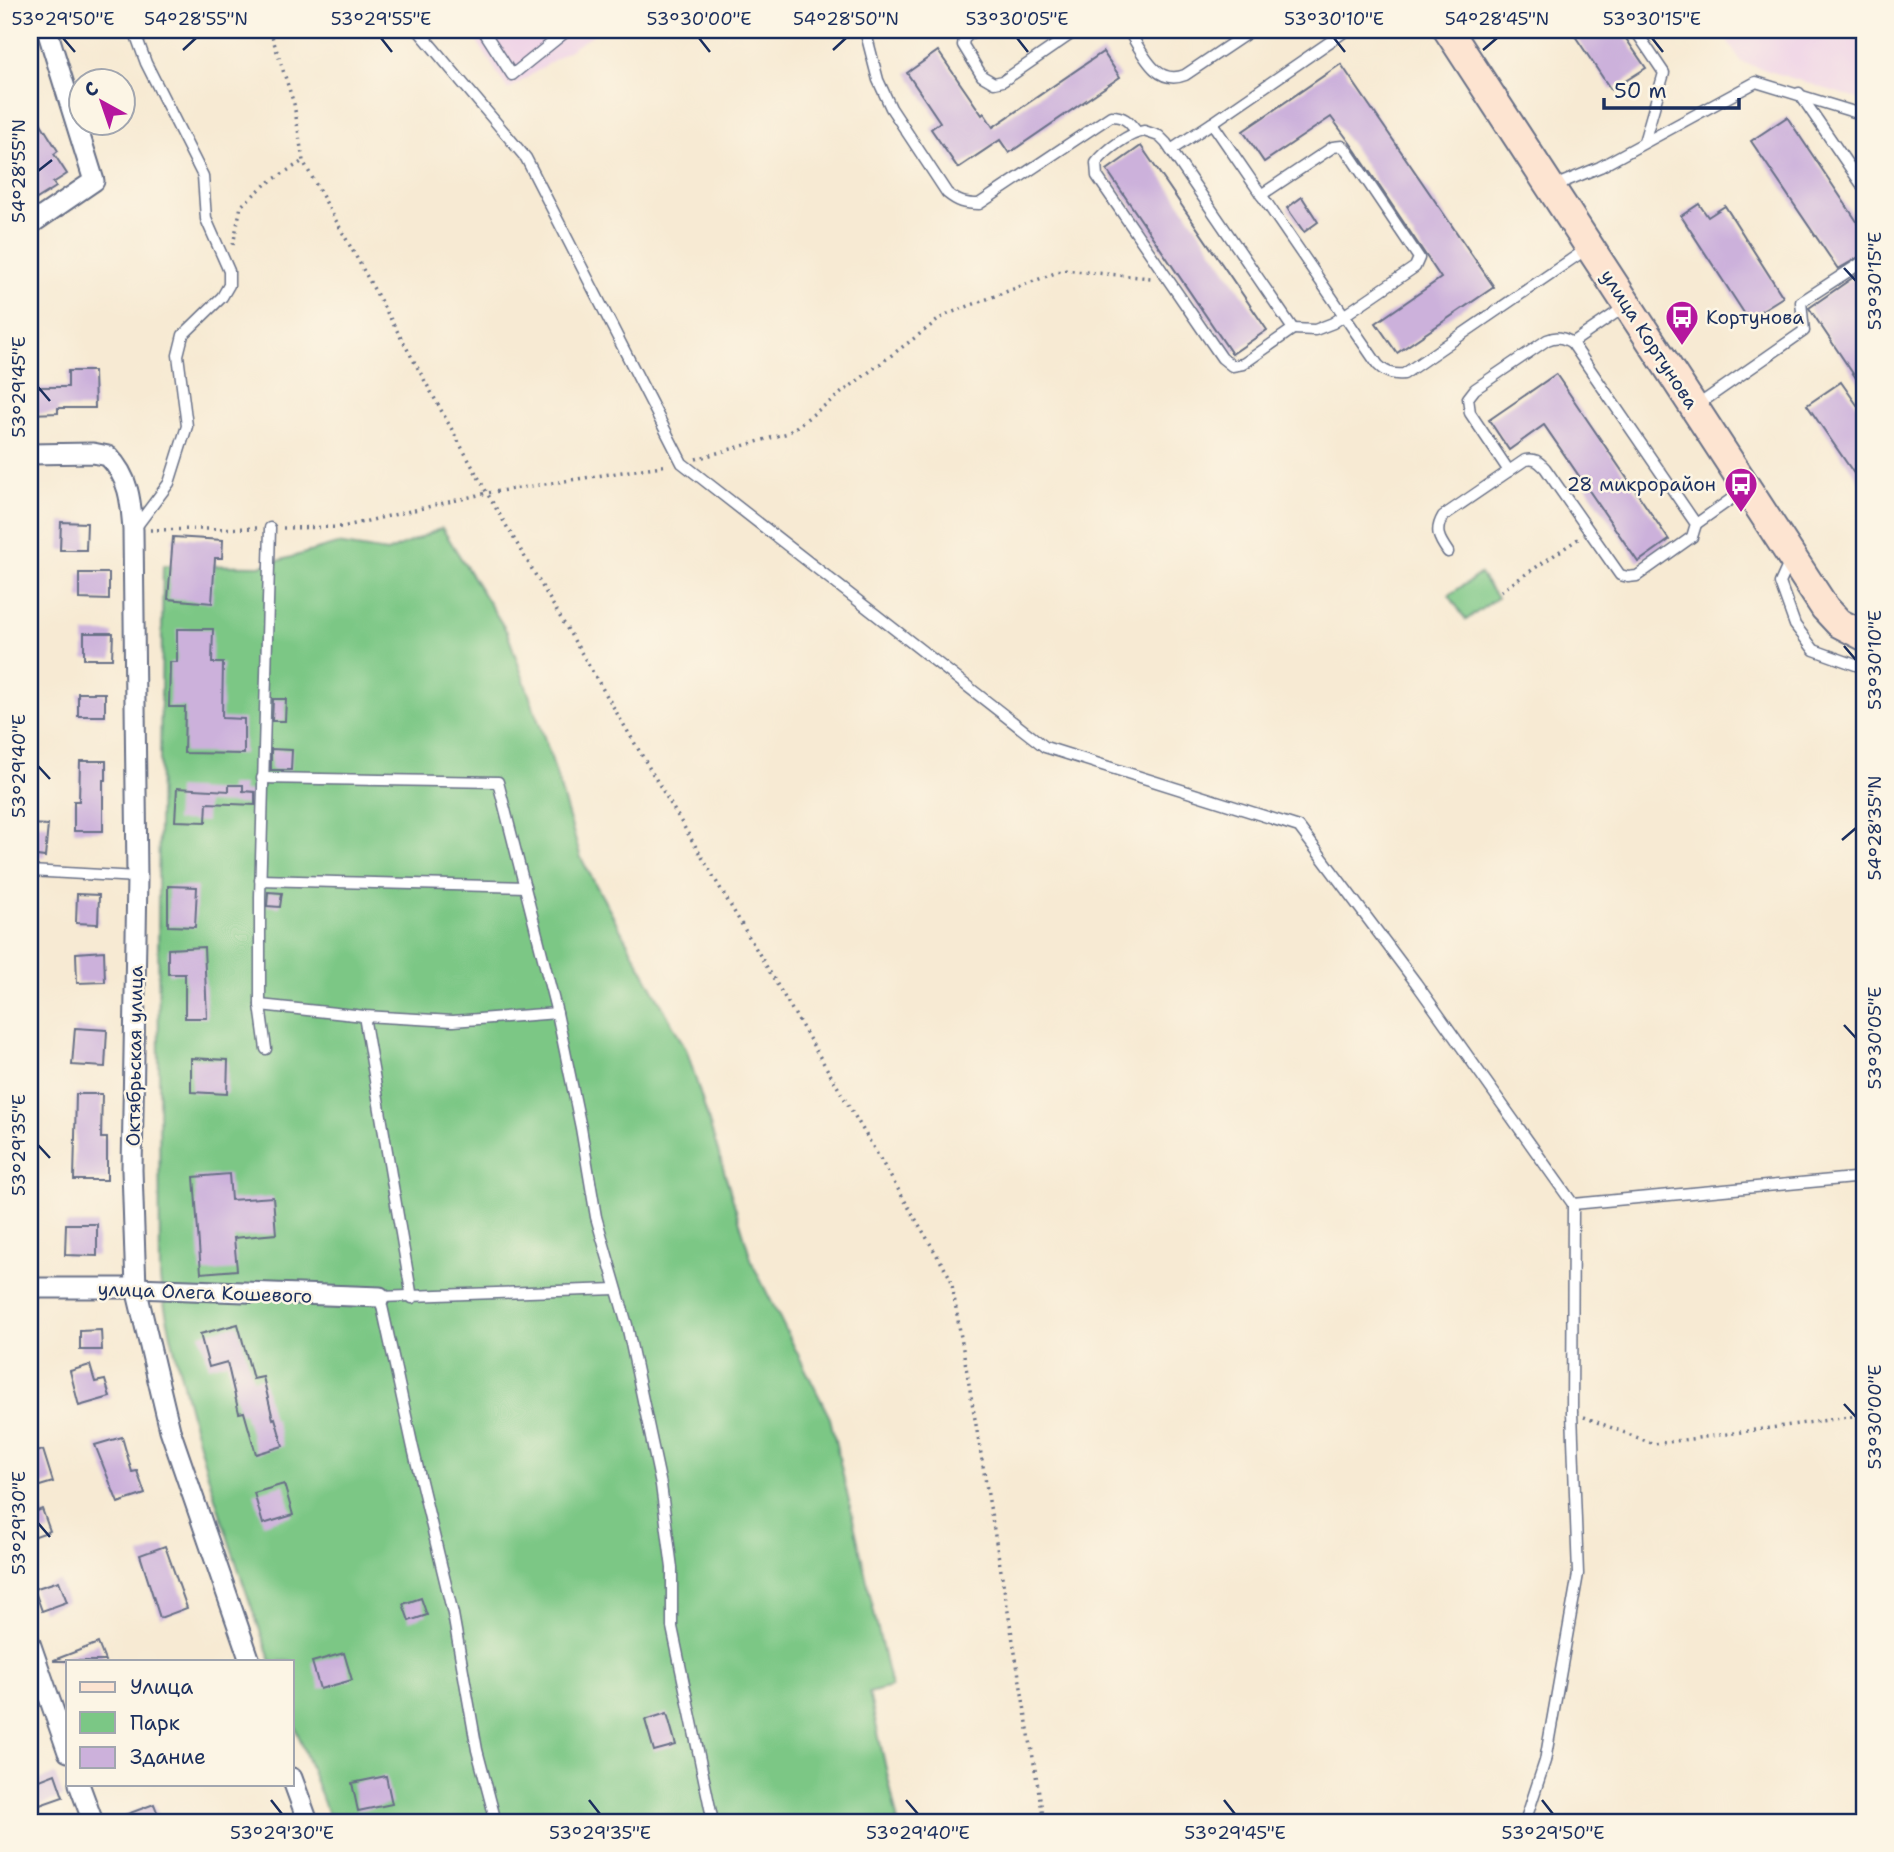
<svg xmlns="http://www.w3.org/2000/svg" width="1894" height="1852" viewBox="0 0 1894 1852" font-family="'Shantell Sans',sans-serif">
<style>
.built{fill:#eed0e7}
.green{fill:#7bc785;stroke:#4b7b72;stroke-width:2}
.building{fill:#ccb1db}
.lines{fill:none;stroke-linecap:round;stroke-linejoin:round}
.service-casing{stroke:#687087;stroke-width:13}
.minor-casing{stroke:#687087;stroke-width:23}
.secondary-casing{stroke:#687087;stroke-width:32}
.path{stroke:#687087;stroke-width:3.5;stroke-dasharray:2 5;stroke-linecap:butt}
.service{stroke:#fff;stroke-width:10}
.minor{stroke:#fff;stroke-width:19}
.secondary{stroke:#fde4d1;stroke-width:28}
.ticks{fill:none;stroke:#1b2f5e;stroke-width:2.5}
.labels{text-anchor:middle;stroke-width:5;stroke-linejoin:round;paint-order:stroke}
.poi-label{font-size:19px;fill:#1b2f5e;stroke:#fcf5e5;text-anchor:start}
.street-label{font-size:19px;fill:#1b2f5e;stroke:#fcf5e5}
.neatline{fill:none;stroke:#1b2f5e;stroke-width:2.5}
.ticks-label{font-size:18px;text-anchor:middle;fill:#1b2f5e}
</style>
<rect width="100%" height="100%" fill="#fcf5e5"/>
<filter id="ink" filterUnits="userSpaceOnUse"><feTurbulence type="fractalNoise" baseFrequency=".0143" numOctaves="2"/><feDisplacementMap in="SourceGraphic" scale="14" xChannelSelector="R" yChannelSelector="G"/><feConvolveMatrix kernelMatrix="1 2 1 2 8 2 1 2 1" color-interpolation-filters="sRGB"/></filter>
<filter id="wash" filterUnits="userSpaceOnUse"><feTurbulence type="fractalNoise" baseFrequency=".00686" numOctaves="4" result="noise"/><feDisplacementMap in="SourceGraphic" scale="28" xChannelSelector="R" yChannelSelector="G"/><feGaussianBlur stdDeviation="1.57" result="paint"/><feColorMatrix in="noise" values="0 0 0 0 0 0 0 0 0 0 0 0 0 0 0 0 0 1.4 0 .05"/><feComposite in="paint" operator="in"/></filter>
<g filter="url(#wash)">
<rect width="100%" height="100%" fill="#f7ead3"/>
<!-- built -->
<g class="built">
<path d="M470 30H600L508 90Z"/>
<path d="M1720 30H1864V101L1741 62Z"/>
</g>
<!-- green -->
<g class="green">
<path d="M442 528 507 632 550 754 581 858 687 1051 753 1265 830 1418 891 1687 869 1693 898 1822H331L292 1718V1661H271C238 1571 207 1481 184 1388 175 1351 165 1316 160 1279L158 888 163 565 260 566 337 544 387 552Z"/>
<path d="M1480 574 1497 598 1466 620 1449 595Z"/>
</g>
<g id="blocks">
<!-- building -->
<g class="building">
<path d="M1571 30H1620L1646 68 1611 90Z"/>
<path d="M938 51 982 115 984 113 993 127 1103 52 1120 77 1009 153 1000 140 958 168 931 129 940 122 907 73Z"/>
<path d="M1341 64 1494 287 1397 353 1376 323 1441 278 1353 147 1331 117 1264 162 1243 131Z"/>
<path d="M30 106 58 151 54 154 67 174 53 183 56 187 35 200 30 191Z"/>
<path d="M1787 117 1864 232V254L1838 269 1751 141Z"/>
<path d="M1141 146 1267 330 1232 354 1107 170Z"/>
<path d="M1302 197 1318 222 1304 232 1287 208Z"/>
<path d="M1699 204 1708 217 1725 206 1783 297 1748 319 1681 216Z"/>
<path d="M1864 270V390L1809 308Z"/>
<path d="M68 371H94L95 408H58V413L30 414V387H68Z"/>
<path d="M1556 374 1669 540 1638 562 1544 425 1509 450 1489 420Z"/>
<path d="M1841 382 1864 415V488L1807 405Z"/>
<path d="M61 522 87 523 86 550H60Z"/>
<path d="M173 537 223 540 222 558H215L212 603 168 599Z"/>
<path d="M79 573H109V600L79 599Z"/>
<path d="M177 629H213L212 663H223L222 718 244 719V754L184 753 185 707H169L170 662H177Z"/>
<path d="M84 633H113L112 659H84Z"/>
<rect x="78" y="693" width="27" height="23"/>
<path d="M273 699H286L285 721H272Z"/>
<path d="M271 749 292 750 291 770H271Z"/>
<path d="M80 761H106V780H103V831H74V801H79Z"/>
<path d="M229 785H243V791L255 792V805L207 803 206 822 175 821 177 788 229 791Z"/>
<path d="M30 824 48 825 45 857 30 855Z"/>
<path d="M168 886 197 887 195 927 168 926Z"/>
<path d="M268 892 282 893 280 907 267 906Z"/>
<path d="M77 894 99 895 98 924 76 923Z"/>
<path d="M204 947 207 1018H185V974H168V949Z"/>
<path d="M104 951 105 982 77 983 76 953Z"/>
<path d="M75 1028 107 1030 105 1067 72 1065Z"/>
<path d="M191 1058 228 1060 227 1094 191 1092Z"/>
<path d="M76 1094H102L101 1138H107V1180H74Z"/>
<path d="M229 1174 231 1200 273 1197 276 1234 234 1238 237 1270 201 1273 194 1177Z"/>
<path d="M66 1224H97V1256L65 1255Z"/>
<path d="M238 1324 253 1379 263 1377 273 1419 275 1418 283 1446 256 1454 244 1412 239 1413 227 1362 209 1367 200 1334Z"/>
<path d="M101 1330 102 1350H80V1331Z"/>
<path d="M90 1365 95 1382 105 1380 110 1397 79 1406 70 1371Z"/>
<path d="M122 1437 132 1472 137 1471 145 1494 118 1503 95 1445Z"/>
<path d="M43 1450 53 1482 33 1488 30 1480V1454Z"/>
<path d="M284 1484 293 1515 263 1524 254 1493Z"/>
<path d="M42 1509 50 1531 30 1538V1514Z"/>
<path d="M165 1546 187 1608 160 1618 140 1555Z"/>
<path d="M59 1581 67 1602 42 1611 34 1589Z"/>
<path d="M421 1598 427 1615 409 1621 403 1604Z"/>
<path d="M98 1643 105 1661H54V1660Z"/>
<path d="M344 1653 352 1680 320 1689 312 1662Z"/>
<path d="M667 1713 676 1745 654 1751 645 1720Z"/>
<path d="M55 1774 63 1797 40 1805 32 1783Z"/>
<path d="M386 1776 392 1804 358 1811 352 1783Z"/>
<path d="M154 1804 161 1822H109V1821Z"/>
</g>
</g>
</g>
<g filter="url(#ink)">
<use href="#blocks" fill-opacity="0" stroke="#687087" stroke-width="2"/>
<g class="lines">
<defs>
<g id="service">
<path d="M134 30 146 63 203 176 206 219 229 271V285L222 297 183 335 178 355 187 426 169 483 136 527"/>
<path d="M418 30 526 158 682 463 1045 747 1299 827 1416 983 1573 1204 1572 1412 1578 1574 1545 1761 1525 1822"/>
<path d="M483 30 512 75 568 30"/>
<path d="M865 30 878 80 891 108 947 193C958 202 965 204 979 204L1111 116C1125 116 1129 122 1137 132"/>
<path d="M974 30 964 39 963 45 982 76 994 83 1003 81 1077 30"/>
<path d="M1128 30C1142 51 1155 87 1185 75L1252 30"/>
<path d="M1347 30 1212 123 1378 365C1386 373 1393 375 1404 374L1588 248"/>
<path d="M1635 30 1664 73 1644 142"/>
<path d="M1799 93 1864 188"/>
<path d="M1144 131 1159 136 1166 143 1293 329 1243 364 1232 366 1222 358 1097 176 1096 163C1106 150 1129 133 1144 131Z"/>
<path d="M1171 150 1212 123"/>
<path d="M1554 186 1600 167 1756 82 1864 115"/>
<path d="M1261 195 1333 147 1342 146 1347 151 1419 258 1415 267 1333 323 1315 330 1293 329"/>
<path d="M1695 407 1804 331 1801 302 1864 261"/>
<path d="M1509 471 1470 413 1468 398 1475 389 1547 340C1557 336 1563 337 1572 343"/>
<path d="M1696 524 1744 490"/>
<path d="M1448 552C1439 539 1434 531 1443 516L1525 460C1535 458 1538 461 1545 468L1620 575 1628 577 1637 576 1692 537 1696 524 1572 343 1626 306"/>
<path d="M1790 561 1780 583 1795 625 1814 650 1864 668"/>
<path d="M262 778 498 782 557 1013 581 1128 596 1217 627 1325 661 1485 672 1568V1627L713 1822"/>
<path d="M30 871 137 877"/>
<path d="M260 880 525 887"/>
<path d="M260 1005 364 1016 453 1021 557 1013"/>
<path d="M364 1016 412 1298"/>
<path d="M266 1049 260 1005V897L270 528"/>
<path d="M1573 1204 1864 1177"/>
<path d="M496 1822 477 1750 453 1614 413 1448 380 1297 616 1289"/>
</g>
<g id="minor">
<path d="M30 220 34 222 94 181 47 30"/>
<path d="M30 454 93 453 108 456C129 477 131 501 133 530L137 877 132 1170 136 1288 170 1430 250 1661"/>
<path d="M30 1288H136L380 1297"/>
<path d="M30 1643 68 1752"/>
<path d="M292 1778 308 1822"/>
<path d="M79 1784 93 1822"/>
</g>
<path id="secondary" d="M1448 30 1825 608 1839 623 1864 636"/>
</defs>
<!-- service casing -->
<use href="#service" class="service-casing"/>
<!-- minor casing -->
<use href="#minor" class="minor-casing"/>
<!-- secondary casing -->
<use href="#secondary" class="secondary-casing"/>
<!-- path -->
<g class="path">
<path d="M270 30 294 104 303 161 487 493 951 1279 1044 1822"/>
<path d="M233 245 241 206 266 184 303 161"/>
<path d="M696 459 788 433 945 315 1063 270 1151 278"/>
<path d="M283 528 342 527 487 493 668 465"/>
<path d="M150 530 258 528"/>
<path d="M1501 591 1578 539"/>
<path d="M1584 1417 1654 1444 1864 1415"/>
</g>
<!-- service -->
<use href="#service" class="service"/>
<!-- minor -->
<use href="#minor" class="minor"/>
<!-- secondary -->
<use href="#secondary" class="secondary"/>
</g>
</g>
<!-- ticks -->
<path class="ticks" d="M63 38 75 52M381 38 392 52M699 38 710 52M1017 38 1028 52M1334 38 1345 52M1652 38 1663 52M183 50 196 38M833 50 846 38M1483 50 1497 38M38 171 52 160M1844 268 1856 281M38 387 50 401M1844 646 1856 660M38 766 50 779M1842 840 1856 828M1844 1025 1856 1038M38 1145 50 1158M1844 1404 1856 1417M38 1523 50 1537M271 1800 282 1814M589 1800 600 1814M906 1800 918 1814M1224 1800 1235 1814M1542 1800 1553 1814"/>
<!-- icons -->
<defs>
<symbol id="bus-pin" viewBox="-11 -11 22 30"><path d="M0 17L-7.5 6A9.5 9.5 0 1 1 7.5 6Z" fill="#b5179e" stroke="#fcf5e5"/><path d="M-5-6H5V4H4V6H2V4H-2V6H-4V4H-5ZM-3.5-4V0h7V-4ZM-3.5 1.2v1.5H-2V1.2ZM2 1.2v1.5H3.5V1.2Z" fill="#fff"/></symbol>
</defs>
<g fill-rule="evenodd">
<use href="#bus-pin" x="1663" y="298" width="38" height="52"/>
<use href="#bus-pin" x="1722" y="465" width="38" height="52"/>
</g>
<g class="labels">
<!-- poi labels -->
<g class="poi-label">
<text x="1706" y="324">Кортунова</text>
<text x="1716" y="491" text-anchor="end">28 микрорайон</text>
</g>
<!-- street labels -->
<g class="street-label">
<text transform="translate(1650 339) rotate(57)" y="7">улица Кортунова</text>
<text transform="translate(134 1056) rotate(-89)" y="7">Октябрьская улица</text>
<text transform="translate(205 1292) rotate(2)" y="7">улица Олега Кошевого</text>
</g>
</g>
<!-- margin -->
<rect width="1894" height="1852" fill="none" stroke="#fcf5e5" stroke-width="77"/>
<!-- legend -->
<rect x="66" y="1660" width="228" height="126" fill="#fcf5e5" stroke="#a2a6af" stroke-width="2"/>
<rect x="80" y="1682" width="35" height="10" fill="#fde4d1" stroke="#a2a6af" stroke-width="2"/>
<text x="130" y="1694" font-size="21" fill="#1b2f5e">Улица</text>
<rect x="80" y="1712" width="35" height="21" fill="#7bc785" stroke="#a2a6af" stroke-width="2"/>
<text x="130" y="1730" font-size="21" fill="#1b2f5e">Парк</text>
<rect x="80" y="1747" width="35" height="21" fill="#ccb1db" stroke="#a2a6af" stroke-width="2"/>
<text x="130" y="1764" font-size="21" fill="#1b2f5e">Здание</text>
<!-- north arrow -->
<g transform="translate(102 102) rotate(320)"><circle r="33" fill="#fcf5e5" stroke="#a2a6af" stroke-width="2"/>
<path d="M0-5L12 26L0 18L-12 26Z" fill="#b5179e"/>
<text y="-10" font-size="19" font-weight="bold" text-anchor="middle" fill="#1b2f5e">С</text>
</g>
<!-- scale -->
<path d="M1604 98v10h135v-10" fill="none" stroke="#1b2f5e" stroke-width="3.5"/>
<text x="1614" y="98" font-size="21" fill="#1b2f5e" stroke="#fcf5e5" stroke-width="5" paint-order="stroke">50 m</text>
<rect x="38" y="38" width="1818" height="1776" class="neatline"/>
<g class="ticks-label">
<text x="63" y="25">53°29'50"E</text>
<text x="196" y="25">54°28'55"N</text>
<text x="381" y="25">53°29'55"E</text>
<text x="699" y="25">53°30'00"E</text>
<text x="846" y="25">54°28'50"N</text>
<text x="1017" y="25">53°30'05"E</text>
<text x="1334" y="25">53°30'10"E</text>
<text x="1497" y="25">54°28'45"N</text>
<text x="1652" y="25">53°30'15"E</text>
<text transform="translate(19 171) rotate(-90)" y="6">54°28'55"N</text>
<text transform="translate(1875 281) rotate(-90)" y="6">53°30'15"E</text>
<text transform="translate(19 387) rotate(-90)" y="6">53°29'45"E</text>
<text transform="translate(1875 660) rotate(-90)" y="6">53°30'10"E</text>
<text transform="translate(19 766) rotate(-90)" y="6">53°29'40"E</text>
<text transform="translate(1875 828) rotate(-90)" y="6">54°28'35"N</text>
<text transform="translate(1875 1038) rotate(-90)" y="6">53°30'05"E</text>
<text transform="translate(19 1145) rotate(-90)" y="6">53°29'35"E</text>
<text transform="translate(1875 1417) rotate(-90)" y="6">53°30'00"E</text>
<text transform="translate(19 1523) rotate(-90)" y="6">53°29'30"E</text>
<text x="282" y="1839">53°29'30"E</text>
<text x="600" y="1839">53°29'35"E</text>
<text x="918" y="1839">53°29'40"E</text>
<text x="1235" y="1839">53°29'45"E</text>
<text x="1553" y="1839">53°29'50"E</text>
</g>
</svg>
